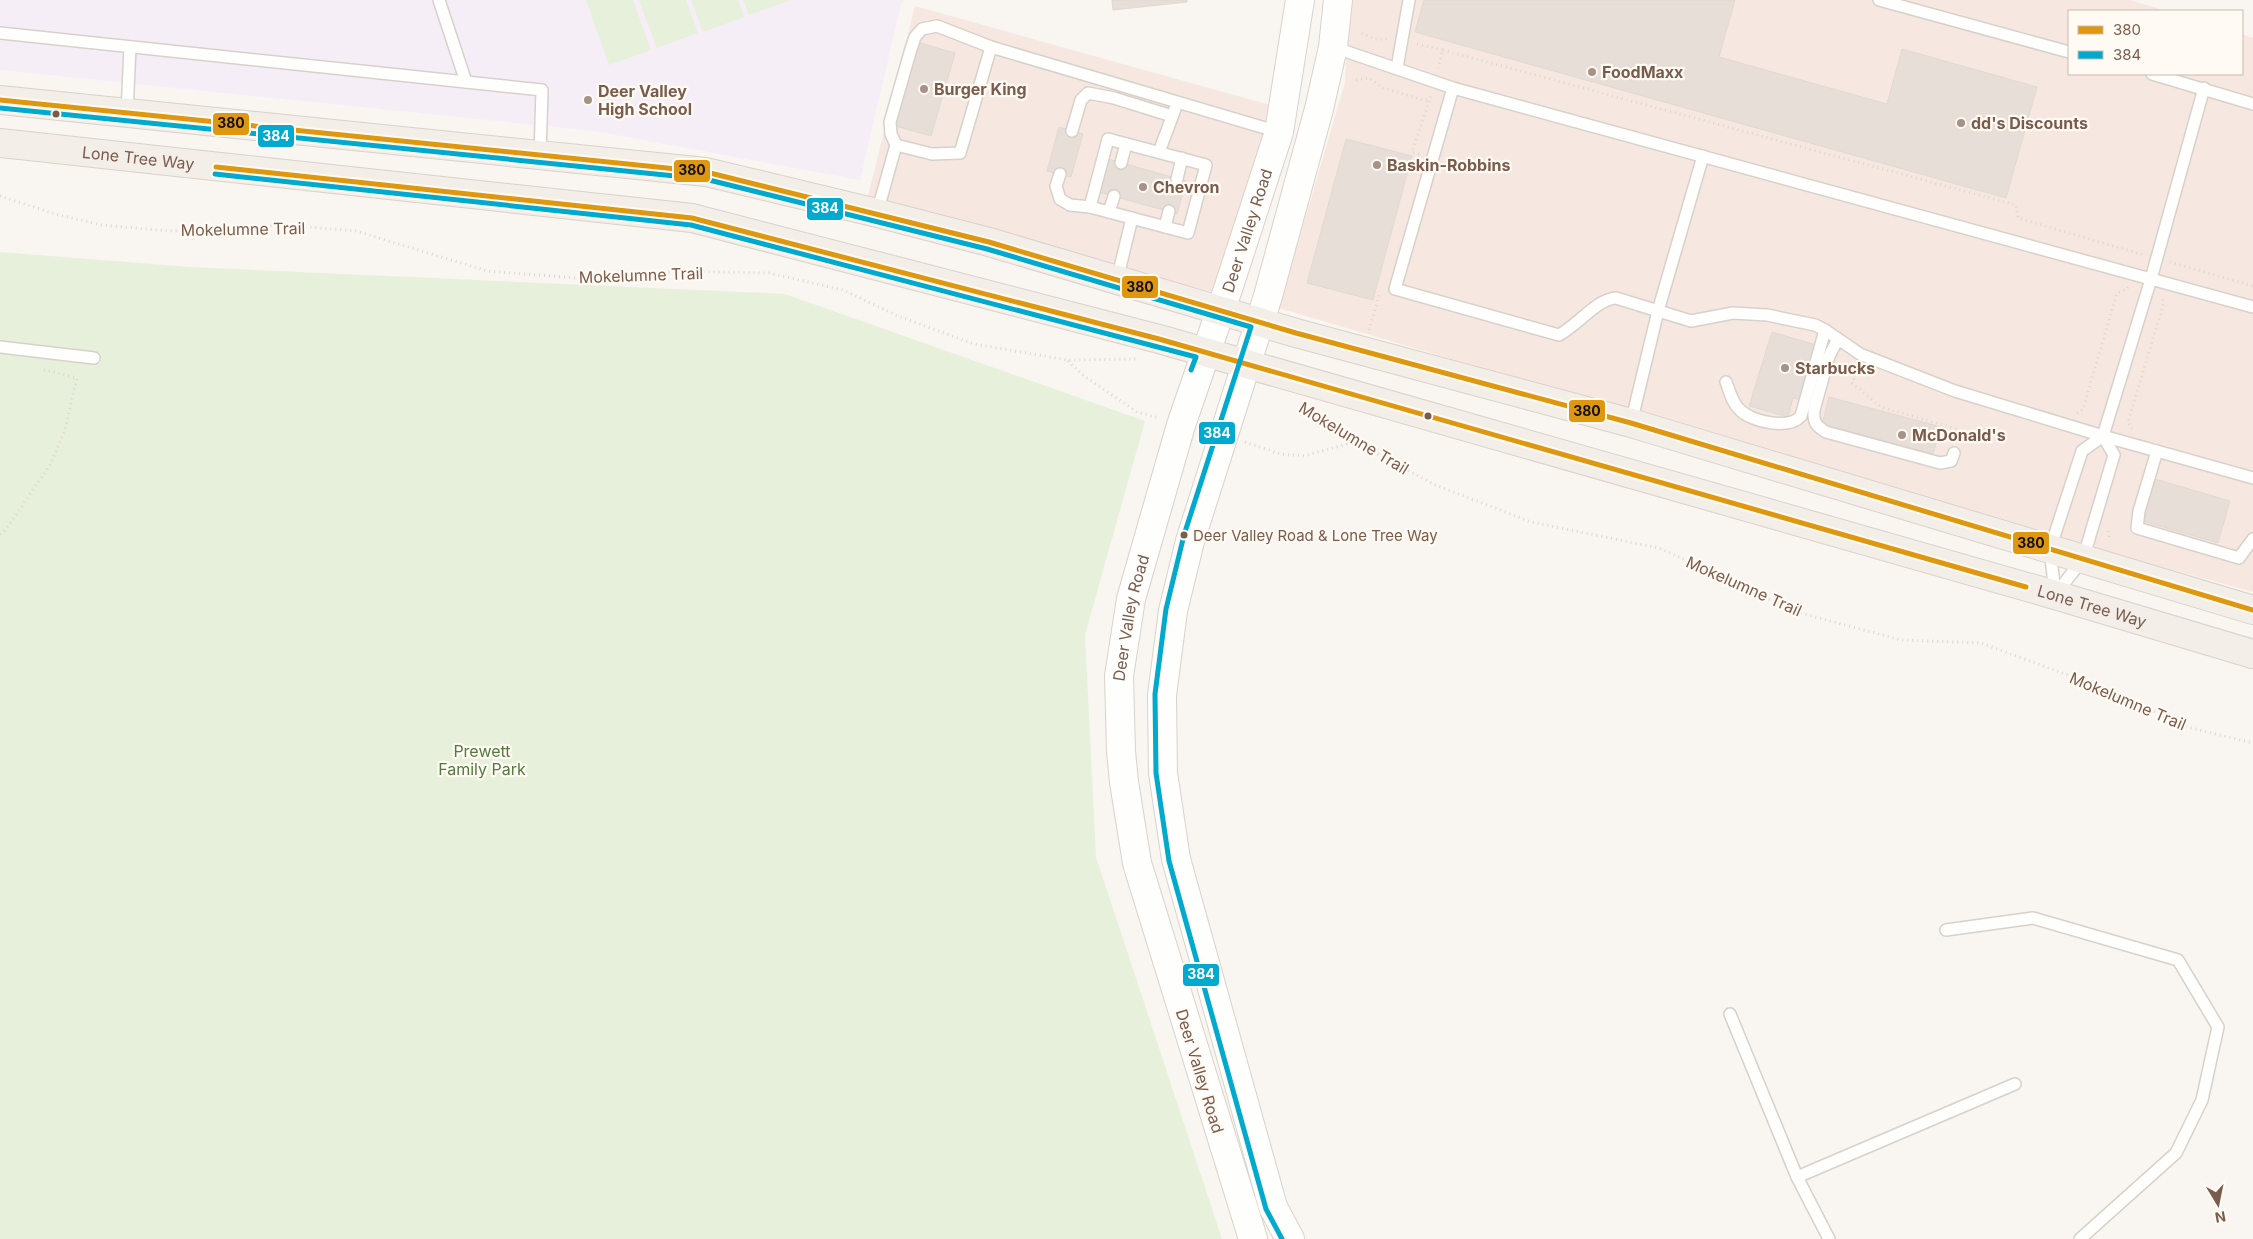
<svg xmlns="http://www.w3.org/2000/svg" width="2253" height="1239" viewBox="0 0 2253 1239" font-family="Inter,sans-serif">
<style>
.commercial{fill:#f6e8e1}
.education{fill:#f6eef6}
.green{fill:#e7f0db}
.building{fill:#e6ded7;stroke:#e2d8d2}
.lines{fill:none;stroke-linecap:round;stroke-linejoin:round}
.lane-casing{stroke:#d7d1cb;stroke-width:14}
.secondary-casing{stroke:#d9d2cb;stroke-width:30}
.primary-casing{stroke:#dad1cc;stroke-width:30}
.path{stroke:#dcd5d0;stroke-width:3;stroke-dasharray:1 4;stroke-linecap:butt}
.lane{stroke:#fefefd;stroke-width:11}
.secondary{stroke:#fefefd;stroke-width:28}
.primary{stroke:#f3eee8;stroke-width:28}
.bus-1-casing{stroke:#fffaf3;stroke-width:9}
.bus-2-casing{stroke:#fffaf3;stroke-width:9}
.bus-1{stroke:#de970f;stroke-width:5}
.bus-2{stroke:#00a9ce;stroke-width:5}
.poi-dot{fill:#a69286;stroke:#fffaf3;stroke-width:2}
.bus-dot{fill:#7a5c4d;stroke:#fffaf3;stroke-width:2}
.labels{text-anchor:middle;stroke-width:4.5;stroke-linejoin:round;paint-order:stroke}
.bus-label{font-size:15px;fill:#7a5c4d;stroke:#fffaf3;text-anchor:start}
.poi-label{font-size:16px;font-weight:bold;fill:#7a5c4d;stroke:#fffaf3;text-anchor:start}
.street-label{font-size:16px;fill:#7a5c4d;stroke:#fffaf3}
.park-label{font-size:16px;fill:#537a41;stroke:#fffaf3}
.line-badge{stroke:#fffaf3;stroke-width:2}
.badge-label{font-size:14px;text-anchor:middle;font-weight:bold;fill:#fff}
.pale-badge-label{font-size:14px;text-anchor:middle;font-weight:bold;fill:#111}
</style>
<rect width="100%" height="100%" fill="#f9f5f0"/>
<!-- commercial -->
<g class="commercial">
<path d="M1348 0H2130L2166 11H2069V74H2242V34L2253 38V592L2021 528 1279 308 1345 82Z"/>
<path d="M915 6 1274 106 1213 292 867 200Z"/>
</g>
<!-- education -->
<path class="education" d="M0 0H904L901 4 860 180 594 131 0 70Z"/>
<!-- green -->
<g class="green">
<path d="M586 0H633L651 50 609 65Z"/>
<path d="M639 0H686L698 33 657 48Z"/>
<path d="M691 0H738L744 17 703 32Z"/>
<path d="M743 0H791L749 15Z"/>
<path d="M0 252 190 267 785 294 1145 421 1085 635 1096 857 1222 1239H0Z"/>
</g>
<!-- building -->
<g class="building">
<path d="M1112 0H1187V2L1113 10Z"/>
<path d="M1424 0H1735L1719 57 1887 104 1902 49 2037 87 2006 198 1415 32Z"/>
<path d="M916 42 955 53 931 136 892 125Z"/>
<path d="M1059 127 1083 134 1071 177 1047 171Z"/>
<path d="M1346 139 1412 156 1373 300 1307 283Z"/>
<path d="M1108 159 1186 181 1177 214 1099 192Z"/>
<path d="M1772 332 1816 345 1801 400 1793 398 1788 417 1749 406Z"/>
<path d="M1829 397 1941 427 1933 454 1822 424Z"/>
<path d="M2155 479 2230 501 2218 543 2143 521Z"/>
</g>
<g class="lines">
<defs>
<g id="lane">
<path d="M439 0 466 82"/>
<path d="M1879 0 2069 52"/>
<path d="M0 33 542 90 540 155"/>
<path d="M1333 47 1453 88 2253 307"/>
<path d="M1397 68 1409 0"/>
<path d="M2152 74 2253 104"/>
<path d="M1453 88 1395 289 1559 335C1578 325 1597 299 1616 298L1691 321 1733 313 1767 315 1815 325 1825 330 1860 354 1955 391 2103 436 2253 478"/>
<path d="M127 113 130 47"/>
<path d="M1072 131 1081 100 1088 93 1114 98 1172 116"/>
<path d="M1108 139 1206 165 1188 233 1090 207Z"/>
<path d="M896 145 932 154 960 153 991 47"/>
<path d="M1159 152 1175 109"/>
<path d="M1121 163 1126 144"/>
<path d="M1060 174 1056 186 1060 199 1070 205 1090 207"/>
<path d="M1177 179 1182 158"/>
<path d="M1109 212 1114 196"/>
<path d="M877 213 896 145 891 134 890 122 911 49 915 37 922 29 937 26 991 47 1279 132"/>
<path d="M1165 227 1169 211"/>
<path d="M1117 280 1132 218"/>
<path d="M1838 339 1829 356 1814 410C1813 422 1816 426 1826 432L1940 463 1951 461 1954 453"/>
<path d="M0 347 94 358"/>
<path d="M1726 382C1730 392 1732 403 1740 410 1752 422 1789 430 1801 416L1825 330"/>
<path d="M1631 423 1658 311 1703 156"/>
<path d="M2157 451 2139 511 2137 528 2239 558 2253 539"/>
<path d="M2055 593 2050 549 2082 451 2103 436 2151 279 2204 88"/>
<path d="M2055 595 2083 559 2114 455 2103 436"/>
<path d="M1946 930 2033 918 2178 960 2218 1027 2202 1100 2176 1153 2080 1239"/>
<path d="M1730 1014 1797 1177 1829 1239"/>
<path d="M1797 1177 2015 1084"/>
</g>
<g id="secondary">
<path id="s1" d="M1253 1239 1137 863 1124 782 1121 751 1119 676 1131 599 1181 425 1229 286 1279 132 1300 0"/>
<path d="M1290 1239 1273 1207 1176 859 1163 773 1162 695 1173 611 1190 541 1268 296 1319 109 1333 47 1338 0"/>
</g>
<g id="primary">
<path d="M0 100 706 172 877 213 989 242 1296 333 1631 423 2253 610"/>
<path id="s2" d="M0 143 692 218 1159 339 2055 595 2253 654"/>
</g>
</defs>
<!-- lane casing -->
<use href="#lane" class="lane-casing"/>
<!-- secondary casing -->
<use href="#secondary" class="secondary-casing"/>
<!-- primary casing -->
<use href="#primary" class="primary-casing"/>
<!-- path -->
<g class="path">
<path d="M1362 33 1374 39H1388"/>
<path d="M1417 44 1443 50 1438 68"/>
<path d="M1443 50 2016 205 2018 218 2144 255"/>
<path d="M1356 80 1369 78 1383 88 1430 102"/>
<path d="M1419 154 1412 152 1431 96"/>
<path d="M0 196 55 214 102 225 169 231 283 225 356 231 487 271 589 279 677 271 769 273 843 290 898 316 974 344 1067 360 1139 359"/>
<path d="M2170 262 2253 286"/>
<path d="M1369 330 1380 292"/>
<path d="M1068 361 1084 376 1137 412 1159 418"/>
<path d="M1842 364 1855 377 1852 383 1881 407 1960 430"/>
<path d="M1302 405 1354 441 1433 484 1531 522 1659 548 1797 612 1901 640 1981 643 2095 685 2191 728 2253 743"/>
<path d="M2077 413 2083 409 2117 293 2127 289 2128 287"/>
<path d="M2132 429 2128 422 2164 302 2161 297"/>
<path d="M1245 442 1280 454 1304 456 1355 442"/>
<path d="M2108 531 2110 540"/>
<path d="M0 534 6 529 50 465 65 430 77 378 41 369"/>
</g>
<!-- lane -->
<use href="#lane" class="lane"/>
<!-- secondary -->
<use href="#secondary" class="secondary"/>
<!-- primary -->
<use href="#primary" class="primary"/>
<defs>
<g id="bus-1">
<path d="M0 100 706 172 989 242 1296 333 1631 423 2253 610"/>
<path d="M216 167 692 218 1159 339 2026 587"/>
</g>
<g id="bus-2">
<path d="M0 108 705 179 987 249 1251 327 1184 535 1166 609 1155 694 1156 773 1169 861 1266 1209 1282 1239"/>
<path d="M215 174 691 225 1196 357 1191 370"/>
</g>
</defs>
<!-- bus-1 casing -->
<use href="#bus-1" class="bus-1-casing"/>
<!-- bus-2 casing -->
<use href="#bus-2" class="bus-2-casing"/>
<!-- bus-1 -->
<use href="#bus-1" class="bus-1"/>
<!-- bus-2 -->
<use href="#bus-2" class="bus-2"/>
</g>
<!-- markers -->
<g class="poi-dot">
<circle cx="1592" cy="72" r="5"/>
<circle cx="924" cy="89" r="5"/>
<circle cx="588" cy="100" r="5"/>
<circle cx="1961" cy="123" r="5"/>
<circle cx="1377" cy="165" r="5"/>
<circle cx="1143" cy="187" r="5"/>
<circle cx="1785" cy="368" r="5"/>
<circle cx="1902" cy="435" r="5"/>
</g>
<g class="bus-dot">
<circle cx="56" cy="114" r="4.5"/>
<circle cx="1428" cy="416" r="4.5"/>
<circle cx="1184" cy="535" r="4.5"/>
</g>
<g class="labels">
<!-- bus labels -->
<g class="bus-label">
<text x="1193" y="541">Deer Valley Road &amp; Lone Tree Way</text>
</g>
<!-- poi labels -->
<g class="poi-label">
<text x="1602" y="78">FoodMaxx</text>
<text x="934" y="95">Burger King</text>
<text x="598" y="97">Deer Valley<tspan x="598" dy="18">High School</tspan></text>
<text x="1971" y="129">dd's Discounts</text>
<text x="1387" y="171">Baskin-Robbins</text>
<text x="1153" y="193">Chevron</text>
<text x="1795" y="374">Starbucks</text>
<text x="1912" y="441">McDonald's</text>
</g>
<!-- street labels -->
<g class="street-label">
<text dy="6" stroke="none"><textPath href="#s2" startOffset="139">Lone Tree Way</textPath></text>
<text transform="translate(243 229) rotate(-1)" y="6">Mokelumne Trail</text>
<text dy="6" stroke="none"><textPath href="#s1" startOffset="1046">Deer Valley Road</textPath></text>
<text transform="translate(641 275) rotate(-2)" y="6">Mokelumne Trail</text>
<text transform="translate(1354 438) rotate(31)" y="6">Mokelumne Trail</text>
<text transform="translate(1744 586) rotate(24)" y="6">Mokelumne Trail</text>
<text dy="6" stroke="none"><textPath href="#s2" startOffset="2149">Lone Tree Way</textPath></text>
<text dy="6" stroke="none"><textPath href="#s1" startOffset="641">Deer Valley Road</textPath></text>
<text transform="translate(2128 701) rotate(23)" y="6">Mokelumne Trail</text>
<text transform="translate(1200 1071) rotate(73)" y="6">Deer Valley Road</text>
</g>
<!-- park labels -->
<g class="park-label">
<text x="482" y="757">Prewett<tspan x="482" dy="18">Family Park</tspan></text>
</g>
</g>
<g class="line-badge">
<rect x="212" y="112" width="38" height="24" rx="5" fill="#de970f"/>
<rect x="257" y="124" width="38" height="24" rx="5" fill="#00a9ce"/>
<rect x="673" y="159" width="38" height="24" rx="5" fill="#de970f"/>
<rect x="806" y="197" width="38" height="24" rx="5" fill="#00a9ce"/>
<rect x="1121" y="275" width="38" height="24" rx="5" fill="#de970f"/>
<rect x="1568" y="399" width="38" height="24" rx="5" fill="#de970f"/>
<rect x="1198" y="421" width="38" height="24" rx="5" fill="#00a9ce"/>
<rect x="2012" y="531" width="38" height="24" rx="5" fill="#de970f"/>
<rect x="1182" y="963" width="38" height="24" rx="5" fill="#00a9ce"/>
</g>
<g class="badge-label">
<text x="276" y="141">384</text>
<text x="825" y="213">384</text>
<text x="1217" y="438">384</text>
<text x="1201" y="979">384</text>
</g>
<g class="pale-badge-label">
<text x="231" y="128">380</text>
<text x="692" y="175">380</text>
<text x="1140" y="292">380</text>
<text x="1587" y="416">380</text>
<text x="2031" y="548">380</text>
</g>
<!-- legend -->
<rect x="2068" y="10" width="175" height="65" fill="#fffaf3" stroke="#cabbb1"/>
<rect x="2078" y="26" width="25" height="8" fill="#de970f" stroke="#cabbb1"/>
<text x="2113" y="35" font-size="15" fill="#7a5c4d">380</text>
<rect x="2078" y="51" width="25" height="8" fill="#00a9ce" stroke="#cabbb1"/>
<text x="2113" y="60" font-size="15" fill="#7a5c4d">384</text>
<!-- north arrow -->
<g transform="translate(2218 1204) rotate(170)" stroke="#fffaf3" stroke-width="4" paint-order="stroke">
<path d="M0-4L9 19L0 12L-9 19Z" fill="#7a5c4d"/>
<text y="-8" font-size="14" font-weight="bold" text-anchor="middle" fill="#7a5c4d">N</text>
</g>
</svg>
